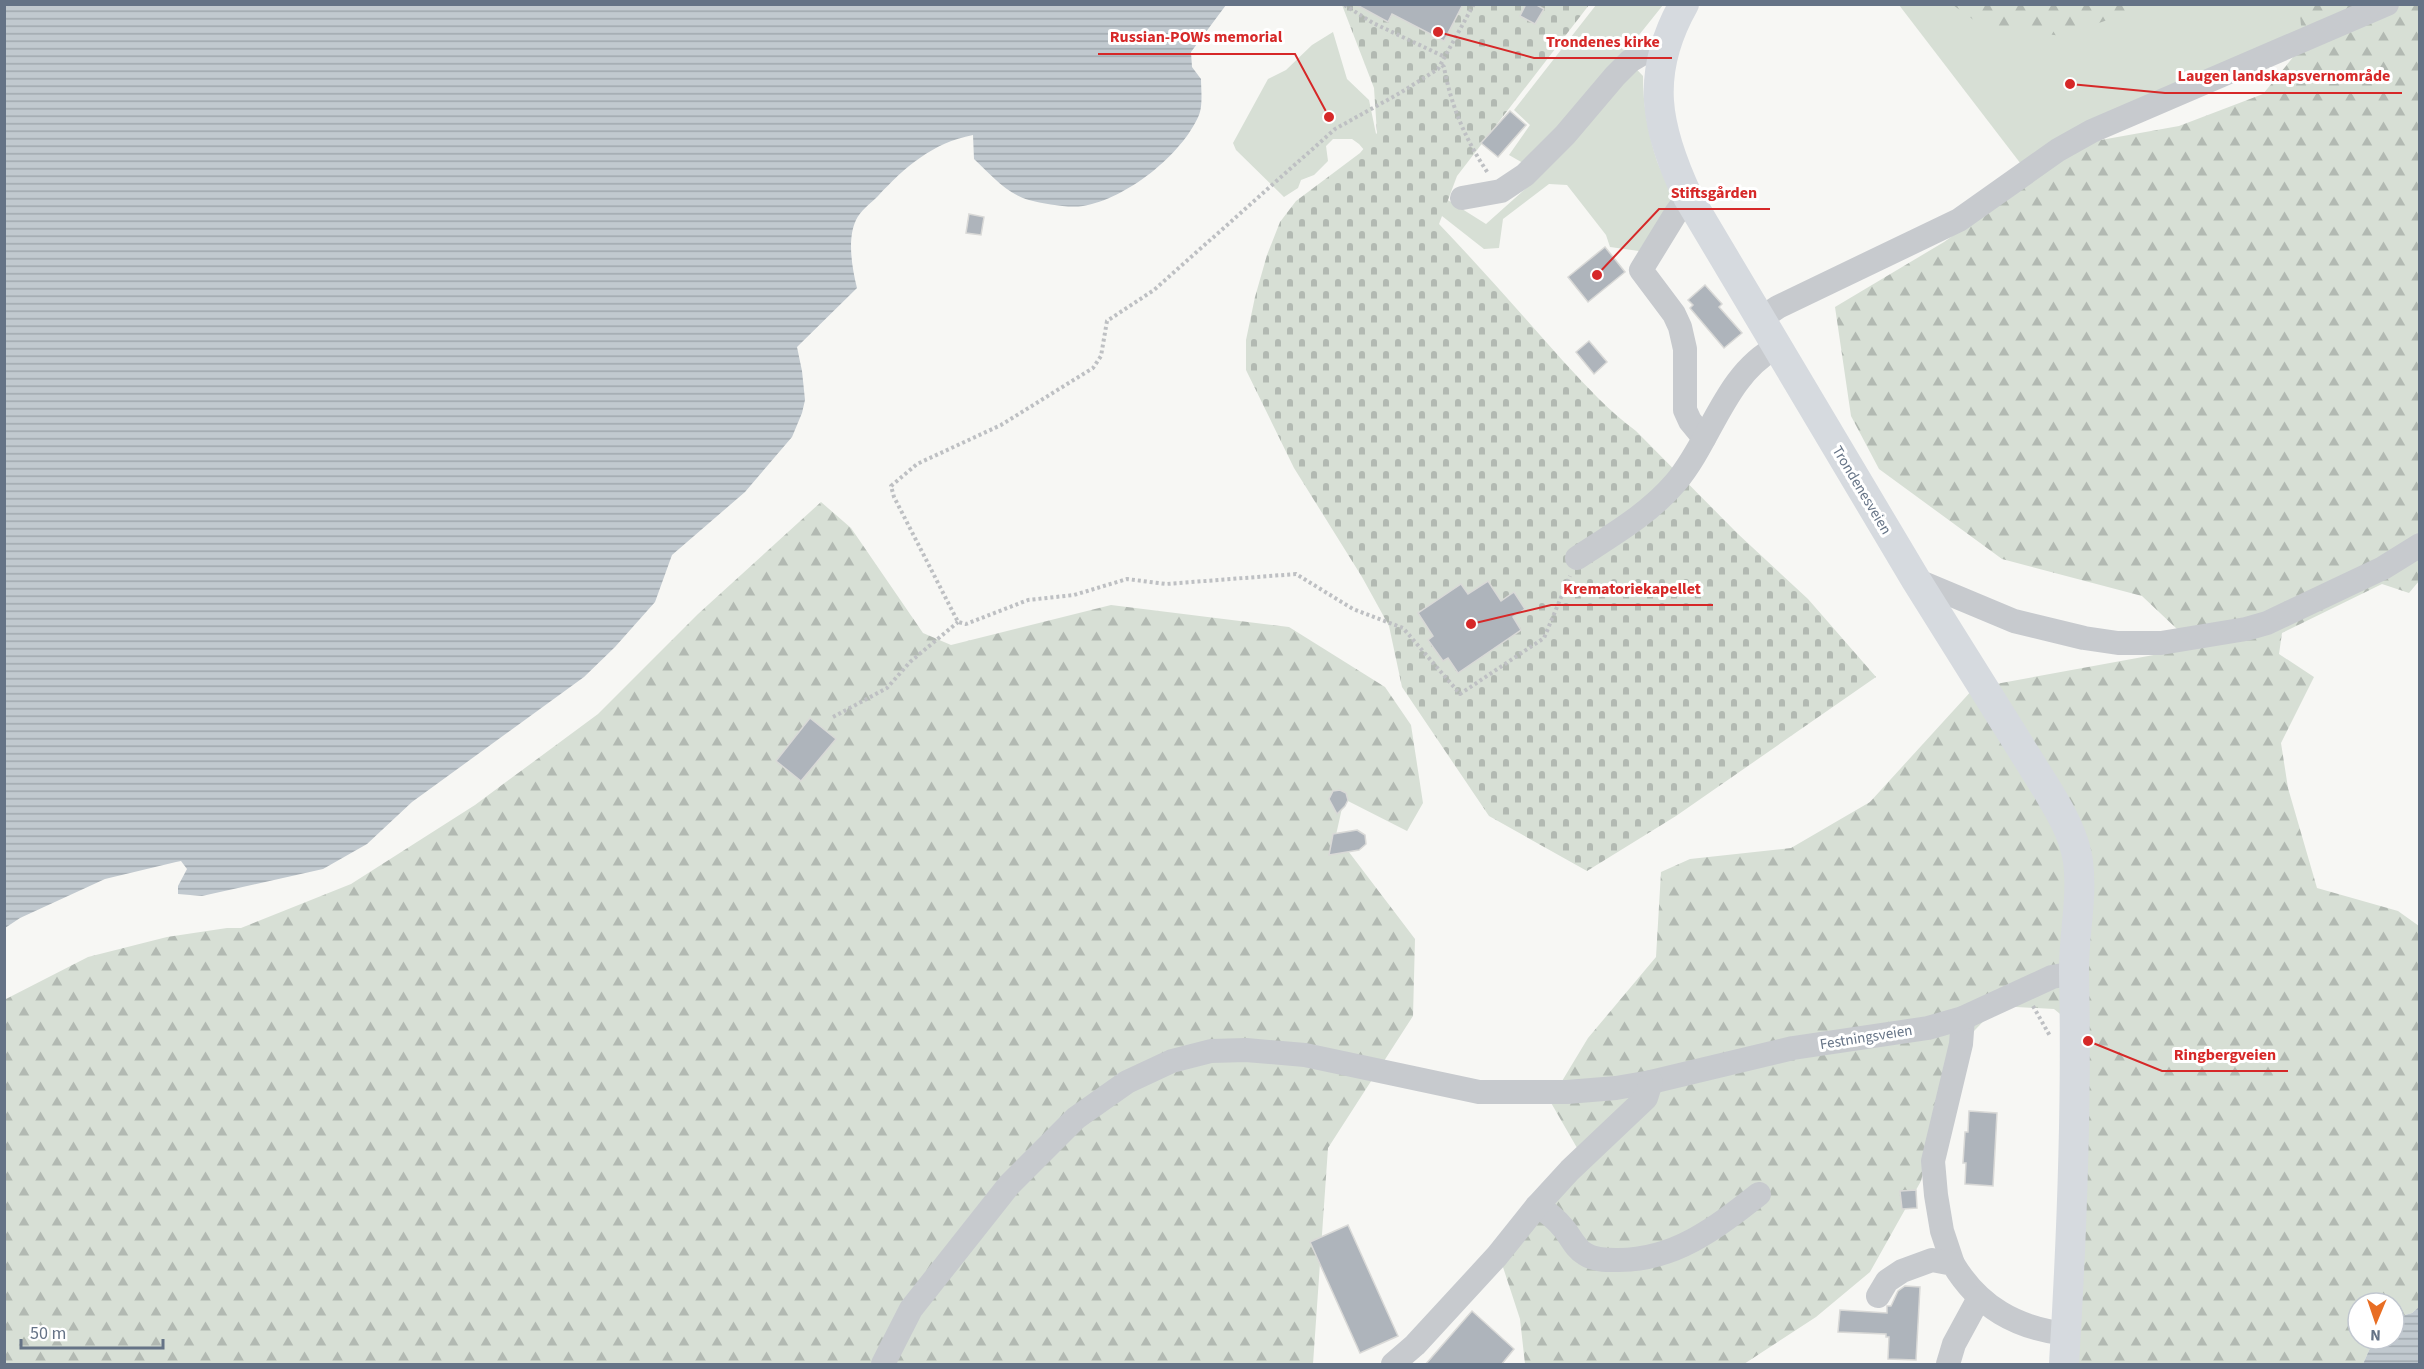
<svg xmlns="http://www.w3.org/2000/svg" width="2424" height="1369" viewBox="0 0 2424 1369" font-family="'Source Sans 3',sans-serif">
<style>
.green{fill:#d7dfd5}
.forest{fill:url(#forest-firs)}
.cemetery{fill:url(#cemetery-stones)}
.water{fill:url(#water-rules)}
.building{fill:#aeb4bb;stroke:#d9d9d7;stroke-width:1.5}
.lines{fill:none;stroke-linecap:round;stroke-linejoin:round}
.path{stroke:#bec0c3;stroke-width:4;stroke-dasharray:3 3;stroke-linecap:butt}
.minor{stroke:#c7cace;stroke-width:24}
.major{stroke:#d6dadf;stroke-width:30}
.labels{text-anchor:middle;stroke-width:6;stroke-linejoin:round;paint-order:stroke}
.street-label{font-size:15px;fill:#657386;stroke:#fff}
.leader{fill:none;stroke:#d62828;stroke-width:2}
.callout-dot{fill:#d62828;stroke:#fff;stroke-width:2}
.callout-label{font-size:16px;text-anchor:middle;font-weight:bold;fill:#d62828;stroke:#fff;stroke-width:6;stroke-linejoin:round;paint-order:stroke}
</style>
<defs>
<pattern id="forest-firs" width="22" height="20" patternUnits="userSpaceOnUse" patternTransform="scale(1.5)"><rect width="22" height="20" fill="#d7dfd5"/><path d="M5 1l3.5 6h-7zM16 11l3.5 6h-7z" fill="#b2b9b2"/></pattern>
<pattern id="cemetery-stones" width="16" height="16" patternUnits="userSpaceOnUse" patternTransform="scale(1.5)"><rect width="16" height="16" fill="#d7dfd5"/><path d="M2 7V4a2 2 0 0 1 4 0v3zM10 15v-3a2 2 0 0 1 4 0v3z" fill="#b2b9b2"/></pattern>
<pattern id="water-rules" width="6" height="5" patternUnits="userSpaceOnUse" patternTransform="scale(1.5)"><rect width="6" height="5" fill="#c1c9cf"/><path d="M0 2.5h6" fill="none" stroke="#a0a8ae"/></pattern>
</defs>
<rect width="100%" height="100%" fill="#f7f7f4"/>
<!-- green -->
<g class="green">
<path d="M1596 5H1663L1623 55 1643 76C1643 105 1648 133 1657 161 1662 175 1671 185 1672 200L1639 251 1610 247 1606 235 1567 185 1549 184 1503 219 1499 248 1484 249 1377 165 1359 144 1352 139H1333L1326 146 1328 161 1314 175 1301 180 1298 188 1284 197 1236 150 1233 143 1268 79 1286 70 1312 45 1333 32 1347 79 1369 100 1381 158 1486 224 1542 174 1509 155 1530 125 1514 110Z"/>
<path d="M1899 5H2368L2024 168Z"/>
</g>
<!-- forest -->
<g class="forest">
<path d="M1953 5H2150L2062 36 1982 26Z"/>
<path d="M2299 5H2419V581L2409 593 2382 584 2282 633 2279 654 2314 677 2281 743 2288 788 2317 888 2398 911 2419 926V1307L2412 1313 2394 1318V1303H2358V1339H2374L2363 1364H2072L2081 1031 2054 1009 1998 1006 1952 1054 1921 1181 1870 1272 1816 1317 1744 1364H1525L1520 1319 1501 1261 1584 1160 1550 1101 1588 1038 1656 957 1661 872 1690 859 1791 848 1870 802 1974 688 2170 652 2177 629 2142 596 2002 559 1879 469 1851 416 1835 307 1944 242 2084 143 2179 126 2263 94 2303 45Z"/>
<path d="M821 502 851 528 923 633 951 645 1111 605 1289 627 1385 687 1411 725 1423 803 1407 831 1344 799 1336 835 1415 939 1413 1016 1328 1148 1313 1364H5L4 1000 88 957 167 937 227 928H241L351 884 475 805 598 714 698 614Z"/>
</g>
<!-- cemetery -->
<path class="cemetery" d="M1342 5H1589L1457 176 1439 224C1482 269 1522 315 1563 361 1586 386 1609 411 1636 431L1738 534 1808 599 1876 677 1676 816 1587 871 1489 816 1402 687 1389 626 1362 577 1294 468 1246 370V340L1255 297 1267 255 1280 222 1296 201 1360 153 1377 133 1374 88Z"/>
<!-- water -->
<g class="water">
<path d="M5 4H1226V5L1191 52 1192 67 1201 79C1201 89 1203 105 1199 115 1182 155 1126 199 1083 206 1067 208 1045 204 1029 200 1007 194 990 174 974 159L973 135C932 143 905 167 878 196 871 203 860 211 856 220 847 239 852 268 857 288L797 347 802 371 805 400 802 413 792 437 745 492 672 555 655 602 615 647 584 677 412 802 367 844 323 869 202 896 178 894V886L187 869 181 861 176 862 105 879 20 918 5 928Z"/>
<path d="M2419 1307V1364H2363L2374 1339H2394V1318L2412 1313Z"/>
</g>
<!-- building -->
<g class="building">
<path d="M1355 4H1463L1444 41 1392 14 1388 22Z"/>
<path d="M1526 4H1535L1544 9 1535 24 1520 16Z"/>
<path d="M1510 111 1526 125 1498 157 1481 143Z"/>
<path d="M969 214 984 217 981 235 966 233Z"/>
<path d="M1605 247 1625 272 1588 302 1568 277Z"/>
<path d="M1705 285 1722 304 1719 307 1742 333 1724 348 1690 308 1693 305 1688 300Z"/>
<path d="M1589 341 1607 362 1594 374 1576 352Z"/>
<path d="M1488 581 1501 601 1514 592 1525 609 1513 617 1521 630 1458 673 1448 658 1443 661 1428 640 1433 636 1418 613 1461 584 1468 594Z"/>
<path d="M810 718 836 739 801 781 776 761Z"/>
<path d="M1340 790 1346 793 1348 800 1345 806 1337 814 1329 799 1333 791Z"/>
<path d="M1357 830 1365 835 1366 844 1359 850 1329 855 1333 834Z"/>
<path d="M1969 1111 1997 1113 1993 1186 1965 1184 1966 1163H1963L1965 1132H1968Z"/>
<path d="M1916 1190 1917 1208 1902 1209 1900 1191Z"/>
<path d="M1348 1225 1398 1336 1360 1353 1310 1242Z"/>
<path d="M1905 1286 1920 1287 1916 1360 1888 1359 1889 1337H1886V1334L1838 1332 1840 1310 1887 1313V1306H1891L1898 1291Z"/>
<path d="M1472 1311 1514 1349 1501 1365H1425Z"/>
</g>
<g class="lines">
<!-- path -->
<g class="path">
<path d="M1346 4V6L1373 23 1445 57"/>
<path d="M1474 4 1438 69 1400 93 1335 129 1154 290 1107 321 1101 356 1093 368 1001 425 917 464 891 486 894 497 958 622 966 624 1028 600 1074 595 1127 579 1166 584 1296 574 1353 609 1403 628 1460 694 1544 638 1570 576"/>
<path d="M1442 65 1444 67C1451 106 1466 141 1488 173"/>
<path d="M833 717 887 688 910 662 958 622"/>
<path d="M2033 1006 2050 1036"/>
</g>
<!-- minor -->
<g class="minor">
<path d="M1688 197 1676 213 1641 270 1674 314 1680 327 1685 349V410L1690 421 1704 438"/>
<path d="M1462 198 1501 191 1525 175 1565 135 1615 76 1630 61 1647 51 1665 49"/>
<path d="M1760 319 1778 307 1959 220 2058 150 2092 131 2387 4"/>
<path d="M1577 558C1612 535 1649 514 1676 482 1712 439 1725 374 1777 347"/>
<path d="M1916 580 2014 621 2084 638 2118 643H2161L2246 629 2267 623 2383 568 2420 545"/>
<path d="M1537 1206C1548 1212 1557 1220 1565 1230 1571 1238 1576 1249 1585 1254 1594 1260 1606 1260 1616 1260 1674 1261 1716 1228 1759 1194"/>
<path d="M1953 1264 1942 1231 1936 1195 1933 1161 1961 1044 1963 1018"/>
<path d="M1878 1296 1887 1281 1902 1271 1932 1260 1953 1264C1979 1307 2016 1328 2066 1334"/>
<path d="M883 1364 911 1309 1009 1185 1076 1118 1127 1082 1172 1061 1211 1051 1246 1050 1305 1055 1479 1092H1567L1616 1088 1651 1082 1793 1048 1928 1028 1963 1018 2052 977 2074 973"/>
<path d="M1393 1364 1415 1345 1497 1256 1537 1206 1570 1170 1646 1098 1651 1082"/>
<path d="M1948 1364 1954 1344 1979 1298"/>
</g>
<!-- major -->
<path class="major" d="M1684 4C1644 75 1656 128 1688 197L1916 580 2048 791C2061 813 2074 835 2078 861 2083 899 2073 937 2074 974 2077 1106 2072 1234 2064 1364"/>
</g>
<g class="labels">
<!-- street labels -->
<g class="street-label">
<text transform="translate(1862 490) rotate(59)" y="5">Trondenesveien</text>
<text transform="translate(1866 1037) rotate(-9)" y="5">Festningsveien</text>
</g>
</g>
<!-- callouts -->
<path class="leader" d="M1329 117L1295 54H1098M1438 32L1534 58H1672M2070 84L2165 93H2402M1597 275L1659 209H1770M1471 624L1551 605H1713M2088 1041L2162 1071H2288"/>
<g class="callout-dot">
<circle cx="1329" cy="117" r="6"/>
<circle cx="1438" cy="32" r="6"/>
<circle cx="2070" cy="84" r="6"/>
<circle cx="1597" cy="275" r="6"/>
<circle cx="1471" cy="624" r="6"/>
<circle cx="2088" cy="1041" r="6"/>
</g>
<g class="callout-label">
<text x="1196" y="42">Russian-POWs memorial</text>
<text x="1603" y="47">Trondenes kirke</text>
<text x="2284" y="81">Laugen landskapsvernområde</text>
<text x="1714" y="198">Stiftsgården</text>
<text x="1632" y="594">Krematoriekapellet</text>
<text x="2225" y="1060">Ringbergveien</text>
</g>
<!-- border -->
<rect width="2424" height="1369" fill="none" stroke="#657386" stroke-width="12"/>
<!-- north arrow -->
<g transform="translate(2376 1321) rotate(182)"><circle r="28" fill="#ffffff" stroke="#c1c7cf" stroke-width="1.5"/>
<path d="M0-4.5L10 22L0 15L-10 22Z" fill="#e86e24"/>
<text y="-9" font-size="16" font-weight="bold" text-anchor="middle" fill="#657386">N</text>
</g>
<!-- scale -->
<path d="M21 1339v9h142v-9" fill="none" stroke="#657386" stroke-width="3"/>
<text x="30" y="1339" font-size="18" fill="#657386" stroke="#ffffff" stroke-width="4.5" paint-order="stroke">50 m</text>
</svg>
